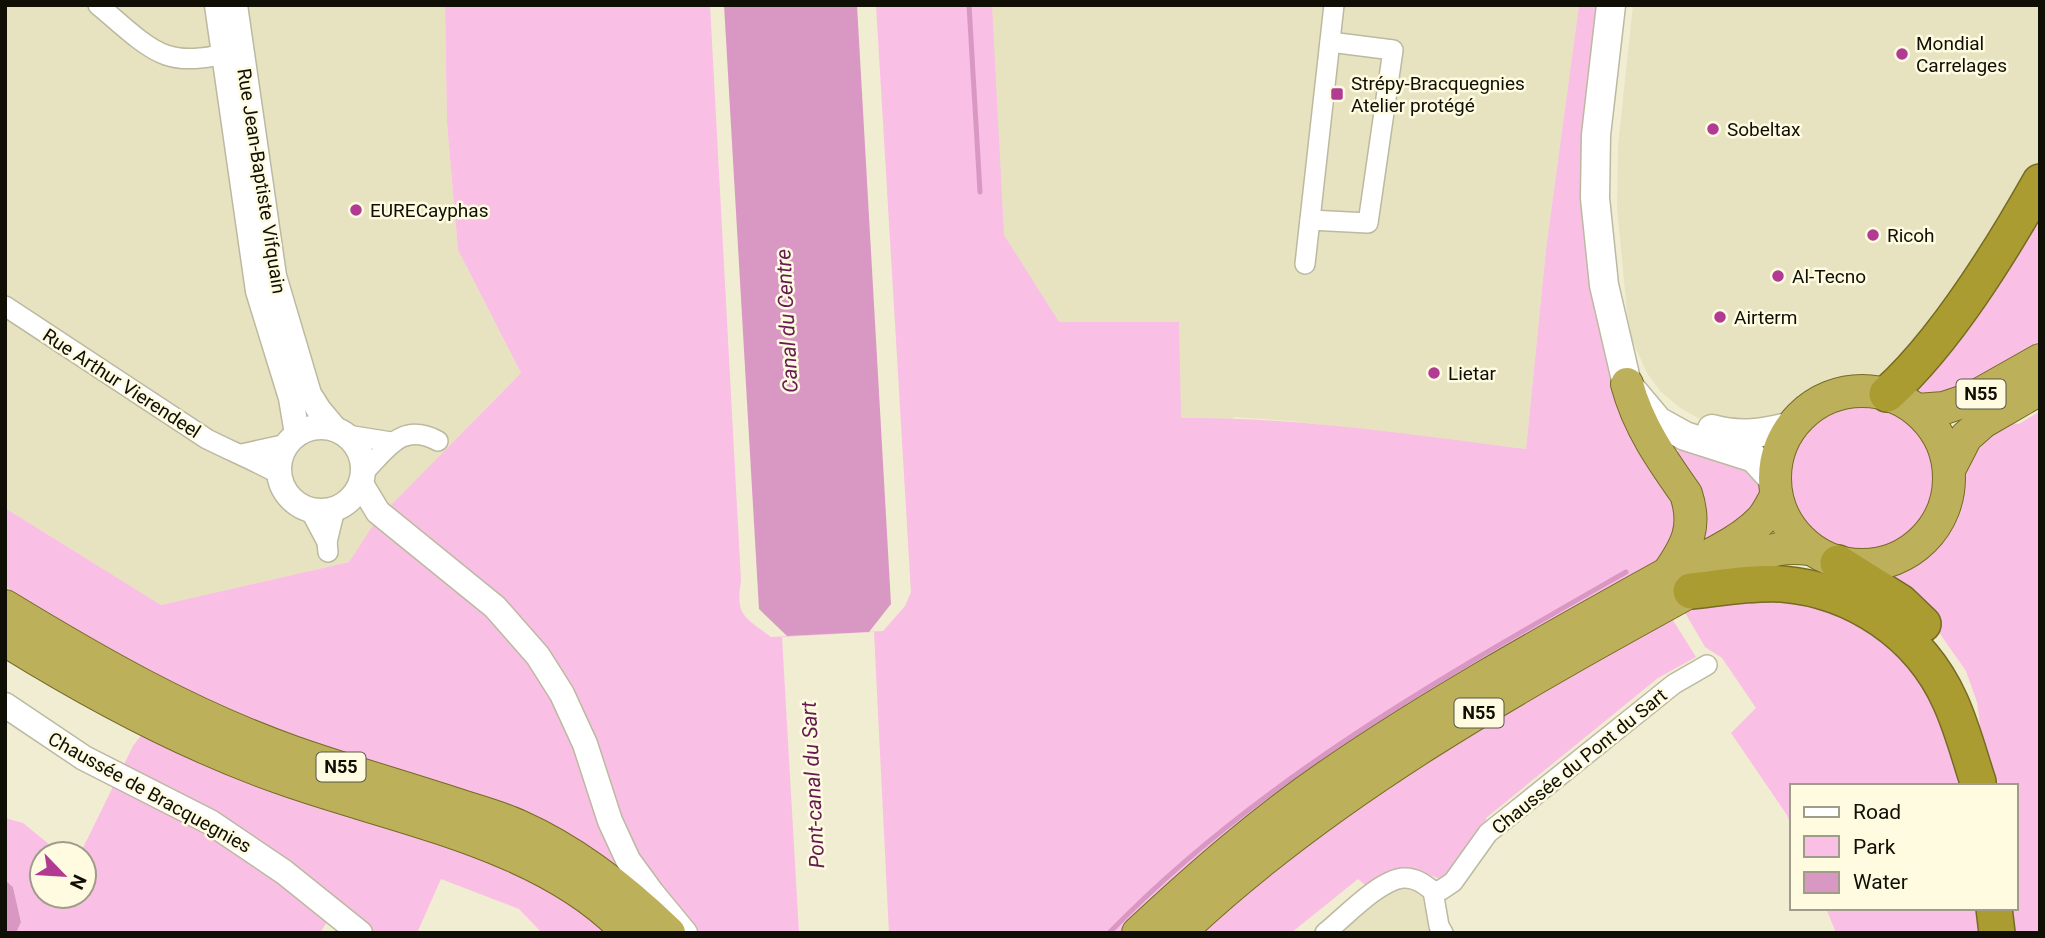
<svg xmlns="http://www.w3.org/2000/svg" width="2045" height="938" viewBox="0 0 2045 938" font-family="Roboto,sans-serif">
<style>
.built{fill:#e7e3c1}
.green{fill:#fabfe5}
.water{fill:#d998c4}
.pier{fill:#f1edd3}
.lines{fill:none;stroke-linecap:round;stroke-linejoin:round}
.stream{stroke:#d998c4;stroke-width:5}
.minor-casing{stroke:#bcb9a0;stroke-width:22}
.tertiary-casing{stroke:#bcb9a0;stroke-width:27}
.secondary-casing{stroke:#bcb9a0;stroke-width:31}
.trunk-casing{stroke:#756b23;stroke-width:34}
.motorway-casing{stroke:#756b23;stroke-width:38}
.minor{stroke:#fff;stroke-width:19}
.tertiary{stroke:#fff;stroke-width:24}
.secondary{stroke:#fff;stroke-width:28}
.trunk{stroke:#bcb05b;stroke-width:32}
.motorway{stroke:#ab9c32;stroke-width:35}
.poi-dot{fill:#b13b93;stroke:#fefbe0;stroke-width:2.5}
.labels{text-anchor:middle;stroke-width:5;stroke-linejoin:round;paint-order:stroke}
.shield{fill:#fefbe0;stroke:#575647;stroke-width:2}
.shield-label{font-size:18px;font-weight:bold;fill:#100f06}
.poi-label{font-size:19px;fill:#100f06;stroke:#fefbe0;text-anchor:start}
.street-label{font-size:19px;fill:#100f06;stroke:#fefbe0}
.water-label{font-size:21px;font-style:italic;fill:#651a52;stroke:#fefbe0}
</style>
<rect width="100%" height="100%" fill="#f1edd3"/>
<!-- built -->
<g class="built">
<path d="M5 5H445L447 123 458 250 521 373 377 519 349 562 161 605 5 508Z"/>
<path d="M879 5H1579L1546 249 1526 449 1290 421 1235 417 911 592Z"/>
<path d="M1633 5H2040V166L1976 265 1889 380 1849 381 1835 384 1818 390 1781 418 1725 426 1698 418 1680 408 1660 391 1647 373 1632 340 1627 312 1617 208 1618 146Z"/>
<path d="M1402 888 1417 890 1426 896 1436 933H1341L1383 897Z"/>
</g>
<!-- green -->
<g class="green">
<path d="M445 5H710L741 581C735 616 745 617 771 637L883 631 905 606 911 592 876 5H992L1004 235 1059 322H1179L1181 418C1296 417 1411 435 1526 449L1546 249 1579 5H1606L1585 212 1678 493 1671 556 1125 933H696L641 870 575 706 385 511 521 373 458 250 447 123Z"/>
<path d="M2040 206V349C2000 371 1954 409 1907 393Z"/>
<circle cx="1863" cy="478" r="73"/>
<path d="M2040 411V933H2007L2004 908H2015V786H1988L1977 702 1966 671 1938 631 1874 576C1917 570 1951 541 1960 497 1963 481 1961 464 1970 450 1977 439 1994 430 2004 422L2019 424Z"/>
<path d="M1685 447 1758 471 1764 493 1740 520 1700 542 1676 456 1679 449Z"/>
<path d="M5 508 161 605 349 562 377 519 492 612 537 664 649 898 243 718 85 639 5 586Z"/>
<path d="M1744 593 1860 614 1927 676 1965 786H1791V825L1787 815 1731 733 1756 708 1722 658 1705 647 1684 611 1719 597Z"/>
<path d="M1671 617 1696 657 1658 678 1486 818 1487 828 1443 880 1416 870 1370 889 1358 879 1291 933H1193L1403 771Z"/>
<path d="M145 730 505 862 612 933H542L519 909 441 879 417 933H360L333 912 320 933H16L21 921 13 887 5 880V818L23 823 61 854H42V896H84V854H80L133 746Z"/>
<path d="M1826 908H1981L1983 933H1836Z"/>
</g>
<!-- water -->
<g class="water">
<path d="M724 5H857L891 604 869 632 787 636 759 609Z"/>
<path d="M5 880 13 887 21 922 16 933H5Z"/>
</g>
<!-- pier -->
<path class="pier" d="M874 632 889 933H799L782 637Z"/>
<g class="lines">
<!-- stream -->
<g class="stream">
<path d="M969 5 980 192"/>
<path d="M1109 933C1256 781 1444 676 1626 572"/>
</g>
<defs>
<g id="minor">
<path d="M98 5C117 20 143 47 166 55 188 63 216 56 238 51"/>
<path d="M1310 220 1368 223 1393 50 1330 42"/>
<path d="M1305 264 1334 5"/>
<path d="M5 306 207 439C231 451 255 461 279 474"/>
<path d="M347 435 391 442"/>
<path d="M242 454 287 444"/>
<path d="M364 472C387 450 401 421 438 441"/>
<path d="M310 510 327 542 328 552"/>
<path d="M327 542 335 509"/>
<path d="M1433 891 1441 890 1453 882 1488 833 1674 684 1707 665"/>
<path d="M1433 891 1439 926 1443 933"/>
<path d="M1325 933C1344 918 1379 880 1403 878 1415 877 1424 884 1433 891"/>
</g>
<g id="tertiary">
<path d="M217 5 258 291 291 398 297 434"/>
<path d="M235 5 274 276 309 394 319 410 335 429"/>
<circle cx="321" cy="469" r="42"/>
<path d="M361 484 378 512 495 607 538 656 562 694 585 744 610 821 628 860 652 893 685 933"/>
<path d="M5 705 84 758 210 822 284 872 360 933"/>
</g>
<g id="secondary">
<path d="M1611 5 1596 135 1595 198 1604 285 1627 384 1658 421 1685 436 1754 458 1774 480"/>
<path d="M1712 429C1741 437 1763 433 1792 426"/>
</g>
<g id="trunk">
<path d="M1627 384C1638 426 1662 460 1686 494 1697 527 1687 546 1668 573"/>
<circle cx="1862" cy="478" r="87"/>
<path d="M1917 410 1944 408 1971 399 2040 360"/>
<path d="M1949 470 1966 437 1983 422 2040 389"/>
<path d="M5 606C97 662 191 716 293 752 344 770 397 785 449 802 472 810 497 816 519 826 575 851 625 890 669 933"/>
<path d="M5 640C92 694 184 744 281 778 392 818 545 843 628 933"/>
<path d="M1138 933C1200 875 1264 819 1335 771 1442 698 1555 636 1668 573 1698 562 1741 542 1762 519 1768 512 1772 503 1776 496"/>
<path d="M1179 933C1345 776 1550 669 1749 559 1772 549 1785 546 1810 549"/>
</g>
<g id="motorway">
<path d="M1887 394C1946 341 2001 251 2040 182"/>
<path d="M1838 563 1900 602 1923 624"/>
<path d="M1691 591C1720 588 1751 582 1782 584 1854 590 1920 634 1950 701 1962 727 1969 755 1978 782"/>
<path d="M1994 908 1997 933"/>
</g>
</defs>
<!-- minor casing -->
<use href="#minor" class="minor-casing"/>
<!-- tertiary casing -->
<use href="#tertiary" class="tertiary-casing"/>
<!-- secondary casing -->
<use href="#secondary" class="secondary-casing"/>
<!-- trunk casing -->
<use href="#trunk" class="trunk-casing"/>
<!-- motorway casing -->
<use href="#motorway" class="motorway-casing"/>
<!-- minor -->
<use href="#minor" class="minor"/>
<!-- tertiary -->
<use href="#tertiary" class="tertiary"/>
<!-- secondary -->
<use href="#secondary" class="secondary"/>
<!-- trunk -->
<use href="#trunk" class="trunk"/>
<!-- motorway -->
<use href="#motorway" class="motorway"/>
</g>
<!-- markers -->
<g class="poi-dot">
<circle cx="1902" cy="54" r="7"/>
<rect x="1330" y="87" width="14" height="14" rx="3.5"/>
<circle cx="1713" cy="129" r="7"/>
<circle cx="356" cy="210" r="7"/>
<circle cx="1873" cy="235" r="7"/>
<circle cx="1778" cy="276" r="7"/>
<circle cx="1720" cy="317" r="7"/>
<circle cx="1434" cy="373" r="7"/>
</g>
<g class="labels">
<!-- shield labels -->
<g class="shield">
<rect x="1956.5" y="379.5" width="49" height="29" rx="5"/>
<rect x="1454.5" y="698.5" width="49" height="29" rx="5"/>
<rect x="316.5" y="752.5" width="49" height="29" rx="5"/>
</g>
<g class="shield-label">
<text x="1981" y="400">N55</text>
<text x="1479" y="719">N55</text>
<text x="341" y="773">N55</text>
</g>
<!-- poi labels -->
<g class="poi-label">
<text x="1916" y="50">Mondial<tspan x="1916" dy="22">Carrelages</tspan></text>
<text x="1351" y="90">Strépy-Bracquegnies<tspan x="1351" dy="22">Atelier protégé</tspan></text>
<text x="1727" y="136">Sobeltax</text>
<text x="370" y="217">EURECayphas</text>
<text x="1887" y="242">Ricoh</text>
<text x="1792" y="283">Al-Tecno</text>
<text x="1734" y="324">Airterm</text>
<text x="1448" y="380">Lietar</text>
</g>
<!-- street labels -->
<g class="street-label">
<text transform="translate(262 181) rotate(81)" y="7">Rue Jean-Baptiste Vifquain</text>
<text transform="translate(122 383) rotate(33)" y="7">Rue Arthur Vierendeel</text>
<text transform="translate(1579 761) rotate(-39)" y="7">Chaussée du Pont du Sart</text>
<text transform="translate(150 792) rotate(29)" y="7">Chaussée de Bracquegnies</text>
</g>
<!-- water labels -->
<g class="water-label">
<text transform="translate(787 321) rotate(-93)" y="7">Canal du Centre</text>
<text transform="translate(813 785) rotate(-93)" y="7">Pont-canal du Sart</text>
</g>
</g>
<!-- border -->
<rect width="2045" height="938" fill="none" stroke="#100f06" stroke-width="14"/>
<!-- legend -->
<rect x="1790" y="784" width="228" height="126" fill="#fefbe0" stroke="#9f9d89" stroke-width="2"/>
<rect x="1804" y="807" width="35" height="10" fill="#ffffff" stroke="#9f9d89" stroke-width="2"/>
<text x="1853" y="819" font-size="21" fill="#100f06">Road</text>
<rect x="1804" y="836" width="35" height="21" fill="#fabfe5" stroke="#9f9d89" stroke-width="2"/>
<text x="1853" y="854" font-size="21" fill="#100f06">Park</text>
<rect x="1804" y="872" width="35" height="21" fill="#d998c4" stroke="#9f9d89" stroke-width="2"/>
<text x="1853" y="889" font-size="21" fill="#100f06">Water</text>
<!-- north arrow -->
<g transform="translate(63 875) rotate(115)"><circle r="33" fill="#fefbe0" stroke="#9f9d89" stroke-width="2"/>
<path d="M0-5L12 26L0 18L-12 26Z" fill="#b13b93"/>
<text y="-10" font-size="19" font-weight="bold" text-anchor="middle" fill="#100f06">N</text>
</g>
</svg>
